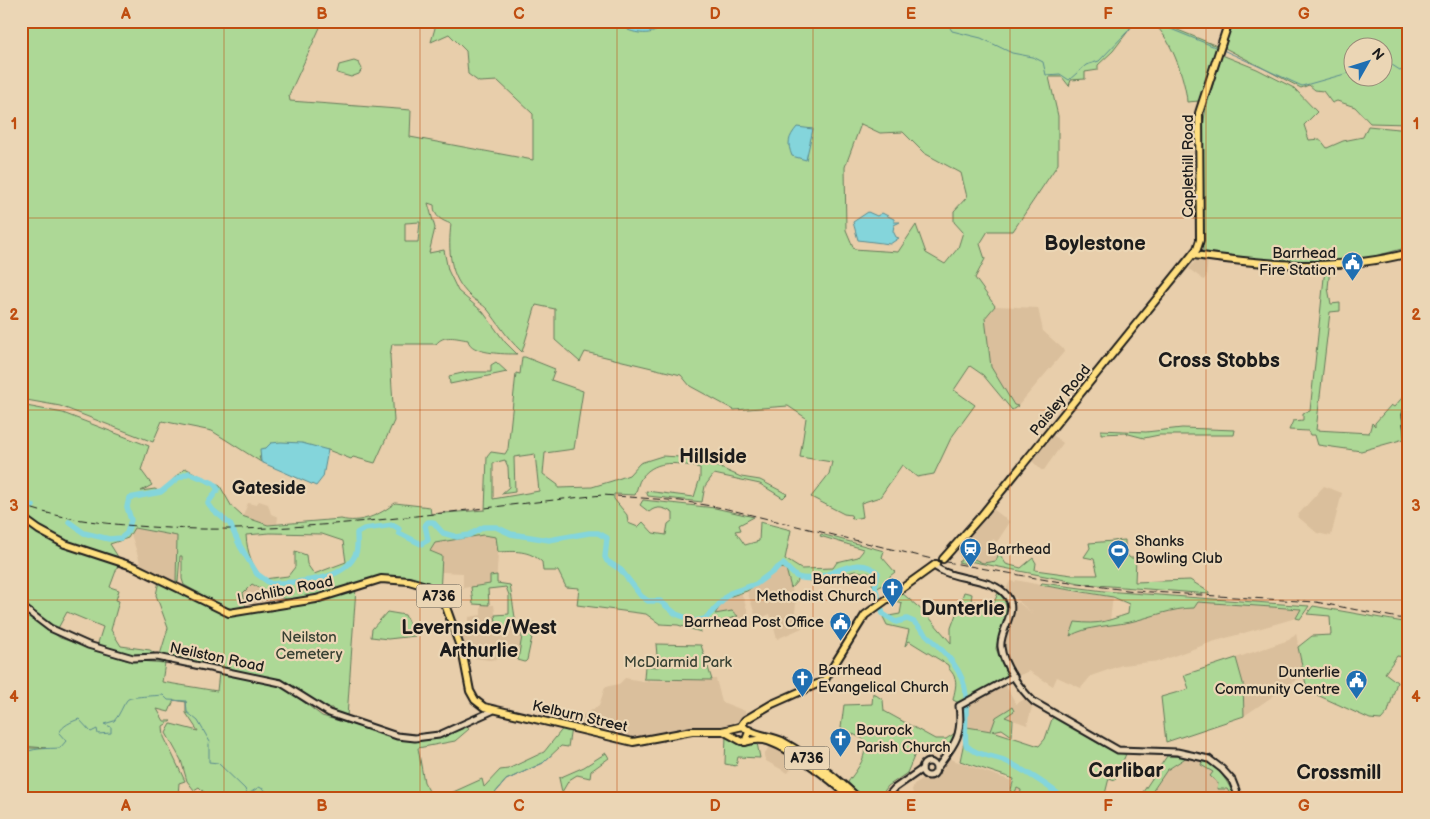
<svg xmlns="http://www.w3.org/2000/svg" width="1430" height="819" viewBox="0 0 1430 819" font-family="'Balsamiq Sans',sans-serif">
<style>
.built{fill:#dabf9c}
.green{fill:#add896;stroke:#647a59;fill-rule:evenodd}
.water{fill:#84d5db;stroke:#5a8b8f}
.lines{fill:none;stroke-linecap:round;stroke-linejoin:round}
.stream{stroke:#5a8b8f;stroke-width:1}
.river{stroke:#84d5db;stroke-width:5.5}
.minor-casing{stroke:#1c1c1c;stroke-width:9}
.major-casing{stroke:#1c1c1c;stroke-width:10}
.minor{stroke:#ebd6b5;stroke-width:5}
.major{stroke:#ffdf80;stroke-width:6}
.rail{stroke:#1c1c1c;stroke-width:1;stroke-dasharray:8 4;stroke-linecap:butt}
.grid{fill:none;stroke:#bf4d0f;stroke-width:1;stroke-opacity:0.55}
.labels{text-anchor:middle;stroke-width:4.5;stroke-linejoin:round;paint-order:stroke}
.shield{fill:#ebd6b5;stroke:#5a544a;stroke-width:1}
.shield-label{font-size:14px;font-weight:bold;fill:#1c1c1c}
.street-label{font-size:15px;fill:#1c1c1c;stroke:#ebd6b5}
.poi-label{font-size:15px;fill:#1c1c1c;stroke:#ebd6b5;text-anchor:end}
.park-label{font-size:15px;fill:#394234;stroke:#ebd6b5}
.quarter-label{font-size:18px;font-weight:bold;fill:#1c1c1c;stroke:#ebd6b5}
.district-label{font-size:20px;font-weight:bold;fill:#1c1c1c;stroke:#ebd6b5}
.neatline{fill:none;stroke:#bf4d0f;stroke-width:2}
.grid-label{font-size:16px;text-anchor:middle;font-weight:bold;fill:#bf4d0f}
</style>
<rect width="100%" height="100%" fill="#e8ceab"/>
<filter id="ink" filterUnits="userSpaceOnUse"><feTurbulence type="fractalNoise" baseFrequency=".02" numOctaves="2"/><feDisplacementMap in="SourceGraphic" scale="10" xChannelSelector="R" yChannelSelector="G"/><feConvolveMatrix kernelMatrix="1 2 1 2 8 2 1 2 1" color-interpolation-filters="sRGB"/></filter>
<g filter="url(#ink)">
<!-- built -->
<g class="built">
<path d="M1197 259H1208L1206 277 1204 280 1189 269Z"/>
<path d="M995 306 1038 308 1043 331 1063 349 1064 352 1018 406 1014 405 991 367 985 318Z"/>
<path d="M1053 435 1063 443 1044 470H1041L1032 461Z"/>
<path d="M1324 486 1342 493 1331 536 1317 533 1297 516Z"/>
<path d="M259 501 268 504 271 514 278 517 277 524 269 525 243 516 248 503 256 505Z"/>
<path d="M993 509 1010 522 997 542 993 539 990 549 999 553 996 561 983 563 965 555 964 550 969 542 966 540Z"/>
<path d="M134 528 177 536 176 582 142 568 131 534Z"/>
<path d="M483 535 496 536 498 555 496 583 463 588V573L441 572 442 556 430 551 435 543Z"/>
<path d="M778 568 786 569 796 603 795 612 802 628 777 639 770 614 757 620 747 591Z"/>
<path d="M1016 580 1075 592 1113 597 1110 620 1122 624 1169 610 1194 608 1198 602 1301 609 1296 618 1212 642 1160 661 1122 665 1091 676 1081 688 1057 677 1053 686 1029 671 1018 676 1008 659 1004 644 1016 604 1018 602 1034 615 1006 590 1010 581 1015 582Z"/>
<path d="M252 584 270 594 288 599 246 608 243 593Z"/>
<path d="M741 592 752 623 741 626 735 612 715 614 725 598Z"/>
<path d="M481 605H494L497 628 509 627 523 630 518 660 505 658 489 660 468 657 461 635H469V617L481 615Z"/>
<path d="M1296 633 1303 672 1297 677 1298 679 1244 716 1243 683 1236 658 1289 640Z"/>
<path d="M625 678 643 681 716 679 722 702 745 711 747 717 722 727H699L645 736H619L582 725 580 717 599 706 605 687 619 684Z"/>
<path d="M1005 684 1016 704 1025 699 1032 707 1027 725 1005 717 1012 707 991 731 967 727 968 706Z"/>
<path d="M770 744 797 760 788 773 766 761 764 756Z"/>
<path d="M1187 757 1208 763 1220 772 1229 783 1235 798H1160L1152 792 1167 770Z"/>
<path d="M950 759 1012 781 1009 793 1014 794 1017 788 1021 789 1020 796 1025 798 914 797 912 790 914 784 921 780H933L937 778 941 768Z"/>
</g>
<!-- green -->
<g class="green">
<path d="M21 21H323L289 95 290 101 411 110 410 137 533 160V114L498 81 479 82 468 74 466 51 449 34 431 42 437 21H1139L1132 26 1113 51 1098 65V70L1085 72V79L1071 80 1069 86 1062 77H1049L1058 116V164L1013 231H988L980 244 985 259 975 278 995 306 985 318 991 367 1014 405 1018 406 1012 410 983 375 970 366 954 390 975 405 951 438 934 474 917 477 902 465 880 497 861 503 863 517 852 519 851 515 844 514 811 497 829 474 832 462 800 457 806 418 788 406 734 410 690 386 681 375 585 352 580 362 555 340V309L536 305 522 352 520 350C507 338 499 324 488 310 483 304 475 301 470 296 449 276 448 250 451 224 441 220 434 217 434 205L428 203 435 228 429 253 444 250 448 270 458 291 483 312 505 342 517 354C505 354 470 354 468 340 456 338 444 334 436 344H392L390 356 394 421 375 463 353 457 351 459 328 450 259 457 261 462 212 431 162 421 153 442 60 406 21 399ZM861 124 880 133 903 132 924 153 961 173 967 197 954 211V222L963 232 958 248 945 264 926 253 916 225 898 252 854 249 846 230 845 167ZM420 222 418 242H405V223Z"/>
<path d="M1149 21H1156L1217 46 1199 101 1187 102C1186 81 1169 30 1149 21Z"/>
<path d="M1232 21H1409V124L1370 123 1355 107 1337 101 1332 103 1323 91 1315 90 1309 85 1301 88 1225 48ZM1352 48H1382V78H1352Z"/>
<path d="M1222 55 1257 69 1294 88 1317 112 1304 125 1309 140 1320 139 1327 148 1343 141 1363 137 1368 126 1409 130V247L1364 259 1309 264 1203 253V127L1206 107Z"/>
<path d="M354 61 359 63 362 69 359 74 351 77 337 73 339 65Z"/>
<path d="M1325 268H1330L1328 288 1331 304 1340 303V311L1330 312 1316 430 1369 433 1372 423 1375 426V423L1391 405 1394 407 1409 390 1404 415V439L1361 451 1318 445 1315 435H1310L1308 431 1289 430 1293 421 1303 420V413L1310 411Z"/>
<path d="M522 357H525L555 369 551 380 583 391 574 449 545 453 543 474 558 485V488L592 487 612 481 629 475 640 463 662 456 680 457 716 466 741 477 760 480 787 494 783 498 760 484 714 474 705 486 702 502 648 496 646 491 694 497 700 478V468C679 463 657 458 642 477 638 482 637 490 635 495L614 494V499L627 515 628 523 638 527 643 522 653 533 666 535 668 524 673 520V513C665 508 657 505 649 512L640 505 643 500 715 508 754 517 739 525 741 530 735 531 745 545 759 541 760 522 791 530 785 559 801 569 833 568 837 562 858 557 863 551V549L820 536 821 534 884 551 882 557 895 572 890 576V581L874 590 869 573 855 571 814 582 800 578 791 588 786 569 778 568 747 591 725 598 715 614 732 611 738 616 700 628 701 632 678 625 660 624 646 614 577 605 579 588 566 587 558 571H543L542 562C529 550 515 551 498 552L496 537 483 535 435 543 430 551 442 556 440 594C433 586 425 582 414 580 366 567 329 605 287 599 274 597 263 590 252 584L243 593 246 608 234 610 223 606 184 585 182 579V556H180L178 582H176L177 536 134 528 128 538 110 544 120 560 110 587 119 590 116 600 119 601 111 630 121 646 150 650 157 655 133 656 97 646 103 627 67 612 57 630 21 603V405L63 413 149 446 141 470 152 485 141 491 155 489 160 492 185 468 220 486 232 507 242 516 268 525 341 519C360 524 380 515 395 503L430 507 431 514 485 510 487 457 491 452 505 454 508 449 516 373 520 374ZM535 454 539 491 493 499V463L505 460 508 467 509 487 501 494 515 492 514 457ZM270 533 322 534 343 541 346 562 314 574 307 564 306 555 295 551V567L288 576 264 579C252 567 247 552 246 535Z"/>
<path d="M496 362 507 372 450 384 449 376 467 372H491V365Z"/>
<path d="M1182 428 1235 430 1234 435H1159L1144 438 1125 433 1101 434V430L1146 432Z"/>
<path d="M966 540 969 542 964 550 965 555 983 563 996 561 999 553 1006 564 1021 568 1033 558 1036 563 1035 570 1072 575H1098L1094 559 1084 557 1090 548 1089 543 1125 540V552L1130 558H1136L1135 582 1190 580 1209 592V594L1085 584 969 561 968 564 958 562 962 559 959 549Z"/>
<path d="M497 575V583L510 585 516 624 535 623 527 660 525 662 518 660 523 630 509 627 497 628 495 615 509 614V595L506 587 488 589 489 605 473 604 471 587 490 584V576Z"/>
<path d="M159 581 228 615 356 588 347 717 333 712 332 708H327L287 682 160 655 168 628 156 595Z"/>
<path d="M1042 583 1104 591 1309 606 1300 619 1296 618 1301 609 1198 602 1194 608C1172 608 1152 617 1130 622 1111 626 1087 626 1070 636L1075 622C1100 625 1106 621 1128 614L1129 604 1113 597 1040 585Z"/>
<path d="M964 592 972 594 971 601 993 605 998 593C1017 608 998 631 996 649L1009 675 959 703 953 700C954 693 958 683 954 676 952 671 949 671 948 665L909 641 905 646 909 630 887 625 883 617 900 614 902 603 892 600 902 593 924 612 929 613 928 616 951 643V628Z"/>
<path d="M1313 606 1409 623V653L1404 657 1397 656 1385 673 1397 682 1388 712 1381 720 1370 719 1315 694H1308L1298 647 1312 636 1331 635 1330 616 1307 614Z"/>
<path d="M23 610 60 638 126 660 165 663 162 682 217 691 219 673 284 687 322 716 395 737 414 740 468 727 469 729 455 741 418 748 424 782 433 798H206L207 795 199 787 194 790 187 781 181 760 166 733 171 724 198 731 186 713V702L174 700 169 712 157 709 164 721H171L163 726 164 737 185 781 179 783 178 795 184 798H21V752L27 748H46L21 746V616Z"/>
<path d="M387 612 405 615 415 636 388 639 371 637 372 629Z"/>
<path d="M656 644 701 645 712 680 644 679 645 666 658 667Z"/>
<path d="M1236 658 1243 683 1244 716 1166 742 1161 697 1189 689 1184 675Z"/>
<path d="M873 693 883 700 884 711 935 739H946L955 733 950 746 943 755 923 750 915 754 907 773 888 786 879 798H864L848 782C858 768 869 756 863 739L841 728 844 705 872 704Z"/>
<path d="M1012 707 1014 711 1005 717 1013 720 1012 736 1002 729 993 731 1039 746 1045 739 1053 716H1055C1072 726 1109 754 1126 754L1115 780 1109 778 1104 798H1025L1020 796 1021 790 1017 788 1014 794 1010 793 1014 779 960 761 967 727 991 731 996 717Z"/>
<path d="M564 727 571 728 568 747 561 746 543 763 506 780 491 798H440L482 779 484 787 500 770 508 769 544 752Z"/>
<path d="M726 734 744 744 757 743 760 758 738 757 736 766 725 764Z"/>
<path d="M606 753 609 758 591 771 590 778 577 775 569 780 562 792 559 778 584 767Z"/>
<path d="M1167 756 1187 757 1167 770 1152 792 1160 798H1139Z"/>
<path d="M1202 761C1220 767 1228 782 1235 798L1227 795 1229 792 1227 789H1217L1218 783 1210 776 1213 772 1201 765Z"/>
</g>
<!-- water -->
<g class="water">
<path d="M625 21H665C659 36 640 35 628 30L627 25 624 24Z"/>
<path d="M797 127 813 129 806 160 792 156C787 143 788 138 797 127Z"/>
<path d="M868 212 877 216 882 213 894 219V222H900L894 225 893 231 896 237 899 238 890 244 858 240 853 222Z"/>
<path d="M281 442 302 443 328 450 323 477 316 486 261 462 260 449 266 448 271 443Z"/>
</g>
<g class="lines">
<!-- stream -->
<g class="stream">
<path d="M907 21H915"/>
<path d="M946 21 952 31 981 38 1012 53 1033 57 1043 62 1046 75 1060 74 1069 80 1086 65 1099 61 1128 31 1134 21"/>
<path d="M1151 21 1215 47"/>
<path d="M1223 50 1302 86 1352 72"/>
<path d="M1382 65 1389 63 1409 76"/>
<path d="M209 744V762L218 763 245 789 247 795 259 787 265 790 271 798"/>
<path d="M21 755C31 747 48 749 60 748L66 741 59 733C63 725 71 722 79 719L91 732 97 729 98 734 111 733V727L104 724 114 721C120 715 122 706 127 700 130 696 156 696 163 695L168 700 186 701 187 712 198 721 210 742"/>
<path d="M491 798 506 780 543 763 551 755"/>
</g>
<!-- river -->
<g class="river">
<path d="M21 501 33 506"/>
<path d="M69 522 84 533 109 539 121 538 127 533 131 520 127 507 129 498 161 492 178 478 189 473 213 483 218 489 208 503 213 510 230 524 240 546 257 574 271 584C297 581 344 583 356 553 358 547 357 539 357 533L364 529 393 525 399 529V533L421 544 428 540 425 525 428 522H433L443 533 457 537 469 535 484 527H496L511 534 549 540 589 533H598L607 538 605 557 607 561 621 570 641 596 648 601H660L676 614 695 621 705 619 730 593 756 584 783 564C788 568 793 575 798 577 824 586 855 550 878 573L875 587 883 614 896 622 907 619 914 622C934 644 963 663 966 695 967 712 964 729 966 745 977 757 996 755 1010 763 1028 773 1047 784 1063 798"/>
</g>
<defs>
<g id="minor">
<path d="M1409 402 1406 415 1409 442"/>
<path d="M934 566C955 582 992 576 1007 596 1019 612 999 630 1001 647 1003 665 1021 690 1034 702L1118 750 1177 752 1209 759 1222 769 1232 780 1239 798"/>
<path d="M21 606 50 628 88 645 133 658 157 657 281 683 329 713 397 736 415 738 439 735 492 711"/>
<circle cx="929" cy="769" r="7"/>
<path d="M937 768C954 745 963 737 959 706L1014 676"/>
<path d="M886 798 895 788 922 769"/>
</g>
<g id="major">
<path d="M1194 255C1266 265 1338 272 1409 253"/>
<path d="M21 517 39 530 65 544 135 567 229 613 316 599 381 579 409 581 426 586 437 594 446 607 463 655 470 691 475 700 484 707 633 742 692 731H722L743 726 749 732 745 742"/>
<path d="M943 559 982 515 1197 249 1200 240 1199 113 1229 21"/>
<path d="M741 726 745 720 772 704 824 681 865 615 936 564"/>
<path d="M749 730C759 736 771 736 782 741 809 756 835 777 858 798"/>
<path d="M723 731 741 741"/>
<path d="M745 742C751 740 757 739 764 740 787 745 833 780 850 798"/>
</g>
</defs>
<!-- minor casing -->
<use href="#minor" class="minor-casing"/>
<!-- major casing -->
<use href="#major" class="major-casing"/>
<!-- minor -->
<use href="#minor" class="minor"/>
<!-- major -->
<use href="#major" class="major"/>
<!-- rail -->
<path class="rail" d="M21 505C62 520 109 524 151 527 302 537 454 509 603 495L681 501 723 508 936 560 1047 580 1135 591 1316 602 1409 620"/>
</g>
</g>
<!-- grid -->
<path class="grid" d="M224 21V798M420 21V798M617 21V798M813 21V798M1010 21V798M1206 21V798M21 218H1409M21 410H1409M21 600H1409"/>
<!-- icons -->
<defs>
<symbol id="civic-pin" viewBox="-11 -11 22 30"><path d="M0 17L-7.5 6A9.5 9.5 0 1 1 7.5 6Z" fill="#1f6fb2" stroke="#ebd6b5"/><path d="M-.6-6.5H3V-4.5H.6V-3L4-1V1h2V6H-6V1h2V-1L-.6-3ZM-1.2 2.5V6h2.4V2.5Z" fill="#fff"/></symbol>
<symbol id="station-pin" viewBox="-11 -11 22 30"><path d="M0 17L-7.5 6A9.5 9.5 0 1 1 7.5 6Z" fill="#1f6fb2" stroke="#ebd6b5"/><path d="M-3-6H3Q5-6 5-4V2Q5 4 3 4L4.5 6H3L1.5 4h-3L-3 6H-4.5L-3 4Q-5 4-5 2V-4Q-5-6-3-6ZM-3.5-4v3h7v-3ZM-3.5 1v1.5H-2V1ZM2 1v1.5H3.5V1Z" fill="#fff"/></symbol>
<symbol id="stadium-pin" viewBox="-11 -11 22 30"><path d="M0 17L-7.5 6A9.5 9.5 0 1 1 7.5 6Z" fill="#1f6fb2" stroke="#ebd6b5"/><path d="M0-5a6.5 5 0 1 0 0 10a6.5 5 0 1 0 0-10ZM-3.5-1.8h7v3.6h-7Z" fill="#fff"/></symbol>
<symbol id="church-pin" viewBox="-11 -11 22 30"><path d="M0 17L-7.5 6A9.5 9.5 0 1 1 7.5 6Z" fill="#1f6fb2" stroke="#ebd6b5"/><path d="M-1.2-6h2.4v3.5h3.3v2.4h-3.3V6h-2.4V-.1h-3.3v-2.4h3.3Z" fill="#fff"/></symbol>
</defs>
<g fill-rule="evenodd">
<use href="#civic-pin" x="1340" y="250" width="25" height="34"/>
<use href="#station-pin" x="958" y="536" width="25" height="34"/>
<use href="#stadium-pin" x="1106" y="538" width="25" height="34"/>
<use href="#church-pin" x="880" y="576" width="25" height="34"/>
<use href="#civic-pin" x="828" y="610" width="25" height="34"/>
<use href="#church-pin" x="790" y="666" width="25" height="34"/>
<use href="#civic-pin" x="1344" y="668" width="25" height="34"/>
<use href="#church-pin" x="828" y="726" width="25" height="34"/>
</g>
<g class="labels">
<!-- shield labels -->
<g class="shield">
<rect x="416.5" y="584.5" width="45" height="23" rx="4"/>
<rect x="784.5" y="746.5" width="45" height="23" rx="4"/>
</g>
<g class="shield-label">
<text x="439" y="601">A736</text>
<text x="807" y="763">A736</text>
</g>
<!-- street labels -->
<g class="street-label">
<text transform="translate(1188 166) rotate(-90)" y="5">Caplethill Road</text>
<text transform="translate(1060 400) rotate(-51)" y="5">Paisley Road</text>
<text transform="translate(285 590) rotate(-11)" y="5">Lochlibo Road</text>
<text transform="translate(217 657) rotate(12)" y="5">Neilston Road</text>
<text transform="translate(580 716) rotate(13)" y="5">Kelburn Street</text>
</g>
<!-- poi labels -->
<g class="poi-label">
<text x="1336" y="258">Barrhead<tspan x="1336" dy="17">Fire Station</tspan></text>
<text x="1135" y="546" text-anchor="start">Shanks<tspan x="1135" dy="17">Bowling Club</tspan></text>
<text x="987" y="554" text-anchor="start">Barrhead</text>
<text x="876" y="584">Barrhead<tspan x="876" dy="17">Methodist Church</tspan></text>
<text x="824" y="627">Barrhead Post Office</text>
<text x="818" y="675" text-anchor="start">Barrhead<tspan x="818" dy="17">Evangelical Church</tspan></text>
<text x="1340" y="677">Dunterlie<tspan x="1340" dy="17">Community Centre</tspan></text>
<text x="856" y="735" text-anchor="start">Bourock<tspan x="856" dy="17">Parish Church</tspan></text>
</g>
<!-- park labels -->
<g class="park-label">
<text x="309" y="642">Neilston<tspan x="309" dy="17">Cemetery</tspan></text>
<text x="678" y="667">McDiarmid Park</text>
</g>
<!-- quarter labels -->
<g class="quarter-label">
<text x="269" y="494">Gateside</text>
</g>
<!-- district labels -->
<g class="district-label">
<text x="1095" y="250">Boylestone</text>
<text x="1219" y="367">Cross Stobbs</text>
<text x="713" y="463">Hillside</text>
<text x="963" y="615">Dunterlie</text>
<text x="479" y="634">Levernside/West<tspan x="479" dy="23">Arthurlie</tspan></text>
<text x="1126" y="777">Carlibar</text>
<text x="1339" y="779">Crossmill</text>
</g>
</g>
<!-- margin -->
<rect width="1430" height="819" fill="none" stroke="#ebd6b5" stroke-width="55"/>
<!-- north arrow -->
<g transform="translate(1368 62) rotate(51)"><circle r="24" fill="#ebd6b5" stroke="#988c78"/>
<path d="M0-4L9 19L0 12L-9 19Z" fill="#1f6fb2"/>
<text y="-8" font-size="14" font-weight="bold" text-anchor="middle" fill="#1c1c1c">N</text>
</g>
<rect x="28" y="28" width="1374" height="764" class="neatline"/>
<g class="grid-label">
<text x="126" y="19">A</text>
<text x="322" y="19">B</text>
<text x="519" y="19">C</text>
<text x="715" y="19">D</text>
<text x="911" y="19">E</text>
<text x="1108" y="19">F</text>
<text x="1304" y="19">G</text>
<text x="14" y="129">1</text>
<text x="1416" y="129">1</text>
<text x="14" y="320">2</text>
<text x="1416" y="320">2</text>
<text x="14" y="511">3</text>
<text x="1416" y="511">3</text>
<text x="14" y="702">4</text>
<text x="1416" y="702">4</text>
<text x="126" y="811">A</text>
<text x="322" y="811">B</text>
<text x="519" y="811">C</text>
<text x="715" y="811">D</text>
<text x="911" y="811">E</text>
<text x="1108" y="811">F</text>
<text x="1304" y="811">G</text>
</g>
</svg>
